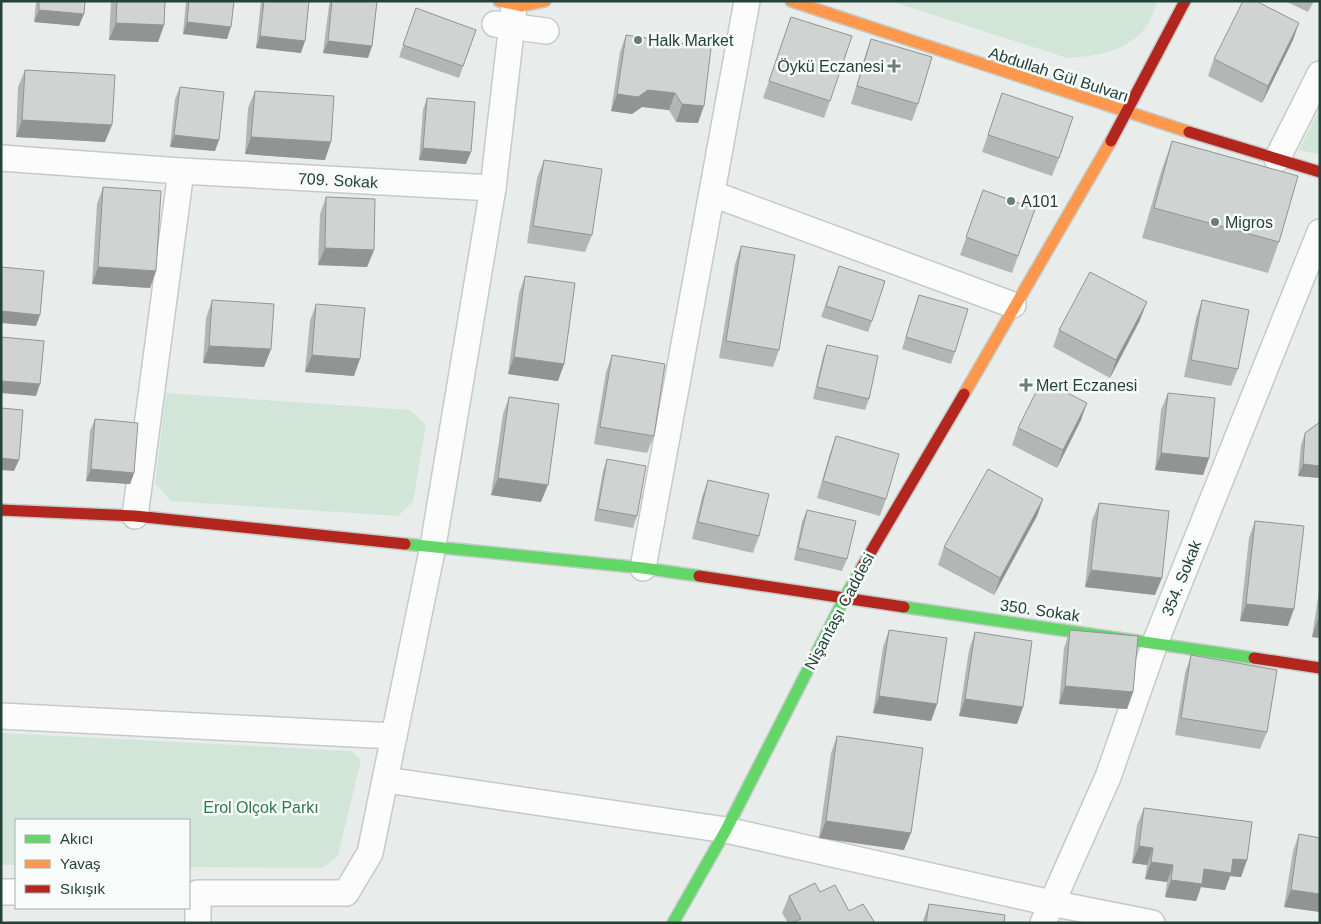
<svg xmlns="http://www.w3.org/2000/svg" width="1321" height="924" viewBox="0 0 1321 924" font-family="Arial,sans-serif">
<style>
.green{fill:#d1e6d8}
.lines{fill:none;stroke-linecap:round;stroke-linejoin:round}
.street-casing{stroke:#c5cac8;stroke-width:28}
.fast-casing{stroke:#c3cbc8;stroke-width:14}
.slow-casing{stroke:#c3cbc8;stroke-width:14}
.jam-casing{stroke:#c3cbc8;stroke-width:14}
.street{stroke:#fcfcfc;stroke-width:25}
.fast{stroke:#63d668;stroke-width:11}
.slow{stroke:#ff974d;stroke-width:11}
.jam{stroke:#b3261e;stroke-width:11}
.wall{fill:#b2b6b5}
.shaded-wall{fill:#919493}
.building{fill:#cfd4d2;stroke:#919493}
.poi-dot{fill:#697e78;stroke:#f7fbf9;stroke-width:2}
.labels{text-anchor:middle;stroke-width:5;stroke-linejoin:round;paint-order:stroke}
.poi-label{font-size:16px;fill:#24423a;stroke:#f7fbf9;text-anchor:start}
.street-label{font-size:16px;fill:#24423a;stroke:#f7fbf9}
.park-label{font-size:16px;fill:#2d7a4b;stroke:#f7fbf9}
</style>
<rect width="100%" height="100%" fill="#e8edeb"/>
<!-- green -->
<g class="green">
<path d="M890 1H1158C1154 11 1149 25 1142 32 1122 53 1094 56 1067 58Z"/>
<path d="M1320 107V155L1299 150Z"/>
<path d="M166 393 410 410 426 425 413 502 398 516 171 501 155 483Z"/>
<path d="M1 733 351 751 361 760 338 856 323 868 189 867V820H16V865H1Z"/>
</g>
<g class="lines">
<defs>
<g id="street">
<path d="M495 24 546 31"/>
<path d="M1 158 181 171 493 188 514 6"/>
<path d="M1277 159 1320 74"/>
<path d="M713 194 1013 305"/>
<path d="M135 516 181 171"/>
<path d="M643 568 747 1"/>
<path d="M1 716 394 736"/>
<path d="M386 780 726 830 1051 903 1152 923"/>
<path d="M1 892H16"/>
<path d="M198 923V893H346L370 853 433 546 493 188"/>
<path d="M1043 923 1108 777 1155 643 1320 232"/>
</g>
<g id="fast">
<path d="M405 544 643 568 699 576"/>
<path d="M904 607 1254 658"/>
<path d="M673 923 726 830 844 599 862 567"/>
</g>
<g id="slow">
<path d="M499 1 522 6 545 1"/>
<path d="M791 1 1189 132"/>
<path d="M964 394 1111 141"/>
</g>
<g id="jam">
<path d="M1189 132 1320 172"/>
<path d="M1111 141 1185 1"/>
<path d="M1 510 135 516 405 544"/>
<path d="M862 567 964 394"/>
<path d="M699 576 904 607"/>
<path d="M1254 658 1320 668"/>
</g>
</defs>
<!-- street casing -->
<use href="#street" class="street-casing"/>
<!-- fast casing -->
<use href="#fast" class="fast-casing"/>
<!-- slow casing -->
<use href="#slow" class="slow-casing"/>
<!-- jam casing -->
<use href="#jam" class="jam-casing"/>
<!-- street -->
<use href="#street" class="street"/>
<!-- fast -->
<use href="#fast" class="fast"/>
<!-- slow -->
<use href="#slow" class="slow"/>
<!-- jam -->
<use href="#jam" class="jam"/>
</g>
<!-- wall -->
<g class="wall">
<path d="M36 1H85L79 26 34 22Z"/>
<path d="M111 1H165L164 25 158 42 109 40Z"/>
<path d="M186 1H234L227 39 183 34Z"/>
<path d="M261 1H309L301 53 256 48Z"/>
<path d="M330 1H377L372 46 368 58 323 53 329 5Z"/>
<path d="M1285 1H1314L1308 12Z"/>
<path d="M416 8 476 30 459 78 399 57Z"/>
<path d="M791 17 830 101 824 118 763 98Z"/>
<path d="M626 35 711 48 698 123 676 122 669 110 642 107 632 114 611 111 620 52Z"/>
<path d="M871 39 918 104 912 121 851 104 865 56Z"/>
<path d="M1293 40 1262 103 1208 76 1214 59Z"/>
<path d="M25 70 105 142 16 137 18 87Z"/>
<path d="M180 87 215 151 170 147 175 99Z"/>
<path d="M255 91 325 160 245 154 248 108Z"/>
<path d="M1002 93 1059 158 1052 176 982 152Z"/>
<path d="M427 98 466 164 419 160 423 110Z"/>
<path d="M1172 141 1279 242 1268 273 1142 238 1161 172Z"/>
<path d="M544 160 592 235 585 252 527 243 537 178Z"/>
<path d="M103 187 156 271 150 288 92 284 97 204Z"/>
<path d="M983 190 1035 209 1012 273 960 255Z"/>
<path d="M326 197 374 250 367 267 318 265 320 214Z"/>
<path d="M741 246 779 350 773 367 719 358 735 264Z"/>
<path d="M839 266 872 321 868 332 821 317Z"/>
<path d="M525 276 564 364 558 381 508 374 519 293Z"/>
<path d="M919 295 955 352 951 364 902 349Z"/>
<path d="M212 300 271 349 264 367 203 363 206 318Z"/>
<path d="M1202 300 1238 369 1231 386 1184 377 1196 318Z"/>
<path d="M316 304 354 376 305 372 310 321Z"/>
<path d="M1140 320 1110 378 1053 347 1059 330Z"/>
<path d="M827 345 869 399 865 410 813 399 823 356Z"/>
<path d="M612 355 654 436 647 453 594 444 606 372Z"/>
<path d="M1168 393 1209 458 1203 475 1155 470 1161 410Z"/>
<path d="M509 397 541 502 491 495 503 414Z"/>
<path d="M95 419 134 473 130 484 86 481 90 431Z"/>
<path d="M1081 420 1057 468 1012 445 1018 428Z"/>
<path d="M1320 422V478L1298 476 1301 445 1305 433Z"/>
<path d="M836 436 886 499 880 516 817 498 830 453Z"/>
<path d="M607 459 637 516 633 528 594 521 603 471Z"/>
<path d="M708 480 759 536 753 553 692 539 702 497Z"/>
<path d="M1043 499 1037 516 994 595 938 565 944 547Z"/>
<path d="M1099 503 1155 595 1085 587 1092 520Z"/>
<path d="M807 510 847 559 842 571 794 560 802 522Z"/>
<path d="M1255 521 1288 626 1240 621 1249 538Z"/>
<path d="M1320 585V638L1312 637Z"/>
<path d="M889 630 937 704 931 721 873 713 883 647Z"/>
<path d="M1070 630 1133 692 1127 709 1059 704 1064 648Z"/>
<path d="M975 632 1023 707 1017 724 959 716 969 650Z"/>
<path d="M1191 655 1267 732 1260 749 1175 735 1185 673Z"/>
<path d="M837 736 904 850 819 838 831 753Z"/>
<path d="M1144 808 1247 860 1241 877 1230 876 1225 890 1201 887 1196 901 1165 897 1167 882 1145 879 1147 865 1132 863 1137 825Z"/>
<path d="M1299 834 1320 838V912L1284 907 1293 851Z"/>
<path d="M820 892 849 911 875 923H788L782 913 789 896Z"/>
<path d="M929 904 1004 923H922Z"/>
</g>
<!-- shaded-wall -->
<g class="shaded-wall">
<path d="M39 10 84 14 79 26 34 22Z"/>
<path d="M187 22 231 27 227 39 183 34Z"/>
<path d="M116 23 164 25 158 42 109 40Z"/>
<path d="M1299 23 1293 40 1262 103 1268 86Z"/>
<path d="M260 36 305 41 301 53 256 48Z"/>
<path d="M328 41 372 46 368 58 323 53Z"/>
<path d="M648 90 675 93 669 110 642 107 632 114 611 111 617 94Z"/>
<path d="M682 104 704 106 698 123 676 122Z"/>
<path d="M22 120 112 125 105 142 16 137Z"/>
<path d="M174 135 219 140 215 151 170 147Z"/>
<path d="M251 137 331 142 325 160 245 154Z"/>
<path d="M423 148 471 152 466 164 419 160Z"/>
<path d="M325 248 374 250 367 267 318 265Z"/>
<path d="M98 267 156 271 150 288 92 284Z"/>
<path d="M1147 302 1140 320 1110 378 1116 360Z"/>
<path d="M1 311 40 315 36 326 1 323Z"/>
<path d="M209 346 271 349 264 367 203 363Z"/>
<path d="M312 355 360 359 354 376 305 372Z"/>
<path d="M514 357 564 364 558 381 508 374Z"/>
<path d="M1 381 40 384 36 396 1 393Z"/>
<path d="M1087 403 1081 420 1057 468 1063 450Z"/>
<path d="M1161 453 1209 458 1203 475 1155 470Z"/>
<path d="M1 458 19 460 14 471 1 470Z"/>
<path d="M1303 464 1320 466V478L1298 476Z"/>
<path d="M91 469 134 473 130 484 86 481Z"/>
<path d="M498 478 548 485 541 502 491 495Z"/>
<path d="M1043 499 1037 516 994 595 1000 578Z"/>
<path d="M1091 570 1162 578 1155 595 1085 587Z"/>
<path d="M1246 604 1294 609 1288 626 1240 621Z"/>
<path d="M1318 619 1320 620V638L1312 637Z"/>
<path d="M1065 686 1133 692 1127 709 1059 704Z"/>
<path d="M879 696 937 704 931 721 873 713Z"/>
<path d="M965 699 1023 707 1017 724 959 716Z"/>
<path d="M826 821 911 833 904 850 819 838Z"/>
<path d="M1139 846 1153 848 1147 865 1132 863Z"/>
<path d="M1233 859 1247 860 1241 877 1230 876 1225 890 1201 887 1196 901 1165 897 1171 880Z"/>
<path d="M1151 862 1173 865 1167 882 1145 879Z"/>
<path d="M1291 890 1320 894V912L1284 907Z"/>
</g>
<!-- building -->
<g class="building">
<path d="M39 1H85L84 14 39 10Z"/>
<path d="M117 1H165L164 25 116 23Z"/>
<path d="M189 1H234L231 27 187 22Z"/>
<path d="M264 1H309L305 41 260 36Z"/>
<path d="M332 1H377L372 46 328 41Z"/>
<path d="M1243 1H1256L1299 23 1268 86 1214 59Z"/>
<path d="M416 8 476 30 463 66 403 45Z"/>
<path d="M791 17 852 36 830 101 769 81Z"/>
<path d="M626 35 711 48 704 106 682 104 675 93 648 90 638 97 617 94Z"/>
<path d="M871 39 932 57 918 104 857 86Z"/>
<path d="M25 70 115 75 112 125 22 120Z"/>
<path d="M180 87 224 92 219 140 174 135Z"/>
<path d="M255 91 334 96 331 142 251 137Z"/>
<path d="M1002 93 1073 117 1059 158 988 135Z"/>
<path d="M427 98 475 102 471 152 423 148Z"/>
<path d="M1172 141 1298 176 1279 242 1154 208Z"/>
<path d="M544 160 602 169 592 235 533 226Z"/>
<path d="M103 187 161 191 156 271 98 267Z"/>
<path d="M983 190 1035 209 1018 256 966 237Z"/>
<path d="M326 197 375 199 374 250 325 248Z"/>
<path d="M741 246 795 255 779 350 726 341Z"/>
<path d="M839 266 885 281 872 321 826 306Z"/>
<path d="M1 267 44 271 40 315 1 311Z"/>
<path d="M1090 272 1147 302 1116 360 1059 330Z"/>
<path d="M525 276 575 283 564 364 514 357Z"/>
<path d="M919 295 968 309 955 352 906 337Z"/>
<path d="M212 300 274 304 271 349 209 346Z"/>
<path d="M1202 300 1249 310 1238 369 1191 360Z"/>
<path d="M316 304 365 308 360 359 312 355Z"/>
<path d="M1 337 44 341 40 384 1 381Z"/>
<path d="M827 345 878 356 869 399 817 387Z"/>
<path d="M612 355 665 364 654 436 600 427Z"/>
<path d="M1042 380 1087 403 1063 450 1018 428Z"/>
<path d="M1168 393 1215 398 1209 458 1161 453Z"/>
<path d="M509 397 559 404 548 485 498 478Z"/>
<path d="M1 408 23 410 19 460 1 458Z"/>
<path d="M95 419 138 423 134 473 91 469Z"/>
<path d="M1320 422V466L1303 464 1305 433Z"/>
<path d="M836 436 899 454 886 499 823 481Z"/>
<path d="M607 459 646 466 637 516 598 509Z"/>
<path d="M988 469 1043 499 1000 578 944 547Z"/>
<path d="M708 480 769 494 759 536 698 522Z"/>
<path d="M1099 503 1169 511 1162 578 1091 570Z"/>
<path d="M807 510 856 521 847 559 798 548Z"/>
<path d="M1255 521 1304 526 1294 609 1246 604Z"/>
<path d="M889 630 947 638 937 704 879 696Z"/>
<path d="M1070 630 1138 636 1133 692 1065 686Z"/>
<path d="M975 632 1032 641 1023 707 965 699Z"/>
<path d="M1191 655 1277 670 1267 732 1181 718Z"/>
<path d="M837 736 923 748 911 833 826 821Z"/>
<path d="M1144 808 1252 822 1247 860 1233 859 1231 873 1204 869 1202 884 1171 880 1173 865 1151 862 1153 848 1139 846Z"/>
<path d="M1299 834 1320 838V894L1291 890Z"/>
<path d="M815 883 820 892 835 885 849 911 863 904 875 923H792L801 919 789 896Z"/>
<path d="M929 904 1005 915 1004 923H926Z"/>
</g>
<!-- markers -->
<g class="poi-dot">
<circle cx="638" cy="40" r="5"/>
<path d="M891.5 58.5h5v5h5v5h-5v5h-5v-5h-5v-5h5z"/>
<circle cx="1011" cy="201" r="5"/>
<circle cx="1215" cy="222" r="5"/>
<path d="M1023.5 377.5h5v5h5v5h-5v5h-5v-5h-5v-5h5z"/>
</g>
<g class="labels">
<!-- poi labels -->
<g class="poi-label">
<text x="648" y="46">Halk Market</text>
<text x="884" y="72" text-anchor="end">Öykü Eczanesi</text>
<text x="1021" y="207">A101</text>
<text x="1225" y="228">Migros</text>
<text x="1036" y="391">Mert Eczanesi</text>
</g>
<!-- street labels -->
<g class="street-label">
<text transform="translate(1059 74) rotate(18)" y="6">Abdullah Gül Bulvarı</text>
<text transform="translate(338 180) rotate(3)" y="6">709. Sokak</text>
<text transform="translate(1181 578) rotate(-68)" y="6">354. Sokak</text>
<text transform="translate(1040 610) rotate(8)" y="6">350. Sokak</text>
<text transform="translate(839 611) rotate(-62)" y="6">Nişantaşı Caddesi</text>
</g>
<!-- park labels -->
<g class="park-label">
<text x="261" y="813">Erol Olçok Parkı</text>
</g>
</g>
<!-- border -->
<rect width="1321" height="924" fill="none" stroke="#24423a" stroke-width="5"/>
<!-- legend -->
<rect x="15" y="819" width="175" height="90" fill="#f7fbf9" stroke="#a3b1ad"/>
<rect x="25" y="835" width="25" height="8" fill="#63d668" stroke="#a3b1ad"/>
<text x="60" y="844" font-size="15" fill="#24423a">Akıcı</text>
<rect x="25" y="860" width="25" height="8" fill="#ff974d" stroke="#a3b1ad"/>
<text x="60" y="869" font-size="15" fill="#24423a">Yavaş</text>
<rect x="25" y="885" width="25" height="8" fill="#b3261e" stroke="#a3b1ad"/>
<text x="60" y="894" font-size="15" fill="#24423a">Sıkışık</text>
</svg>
